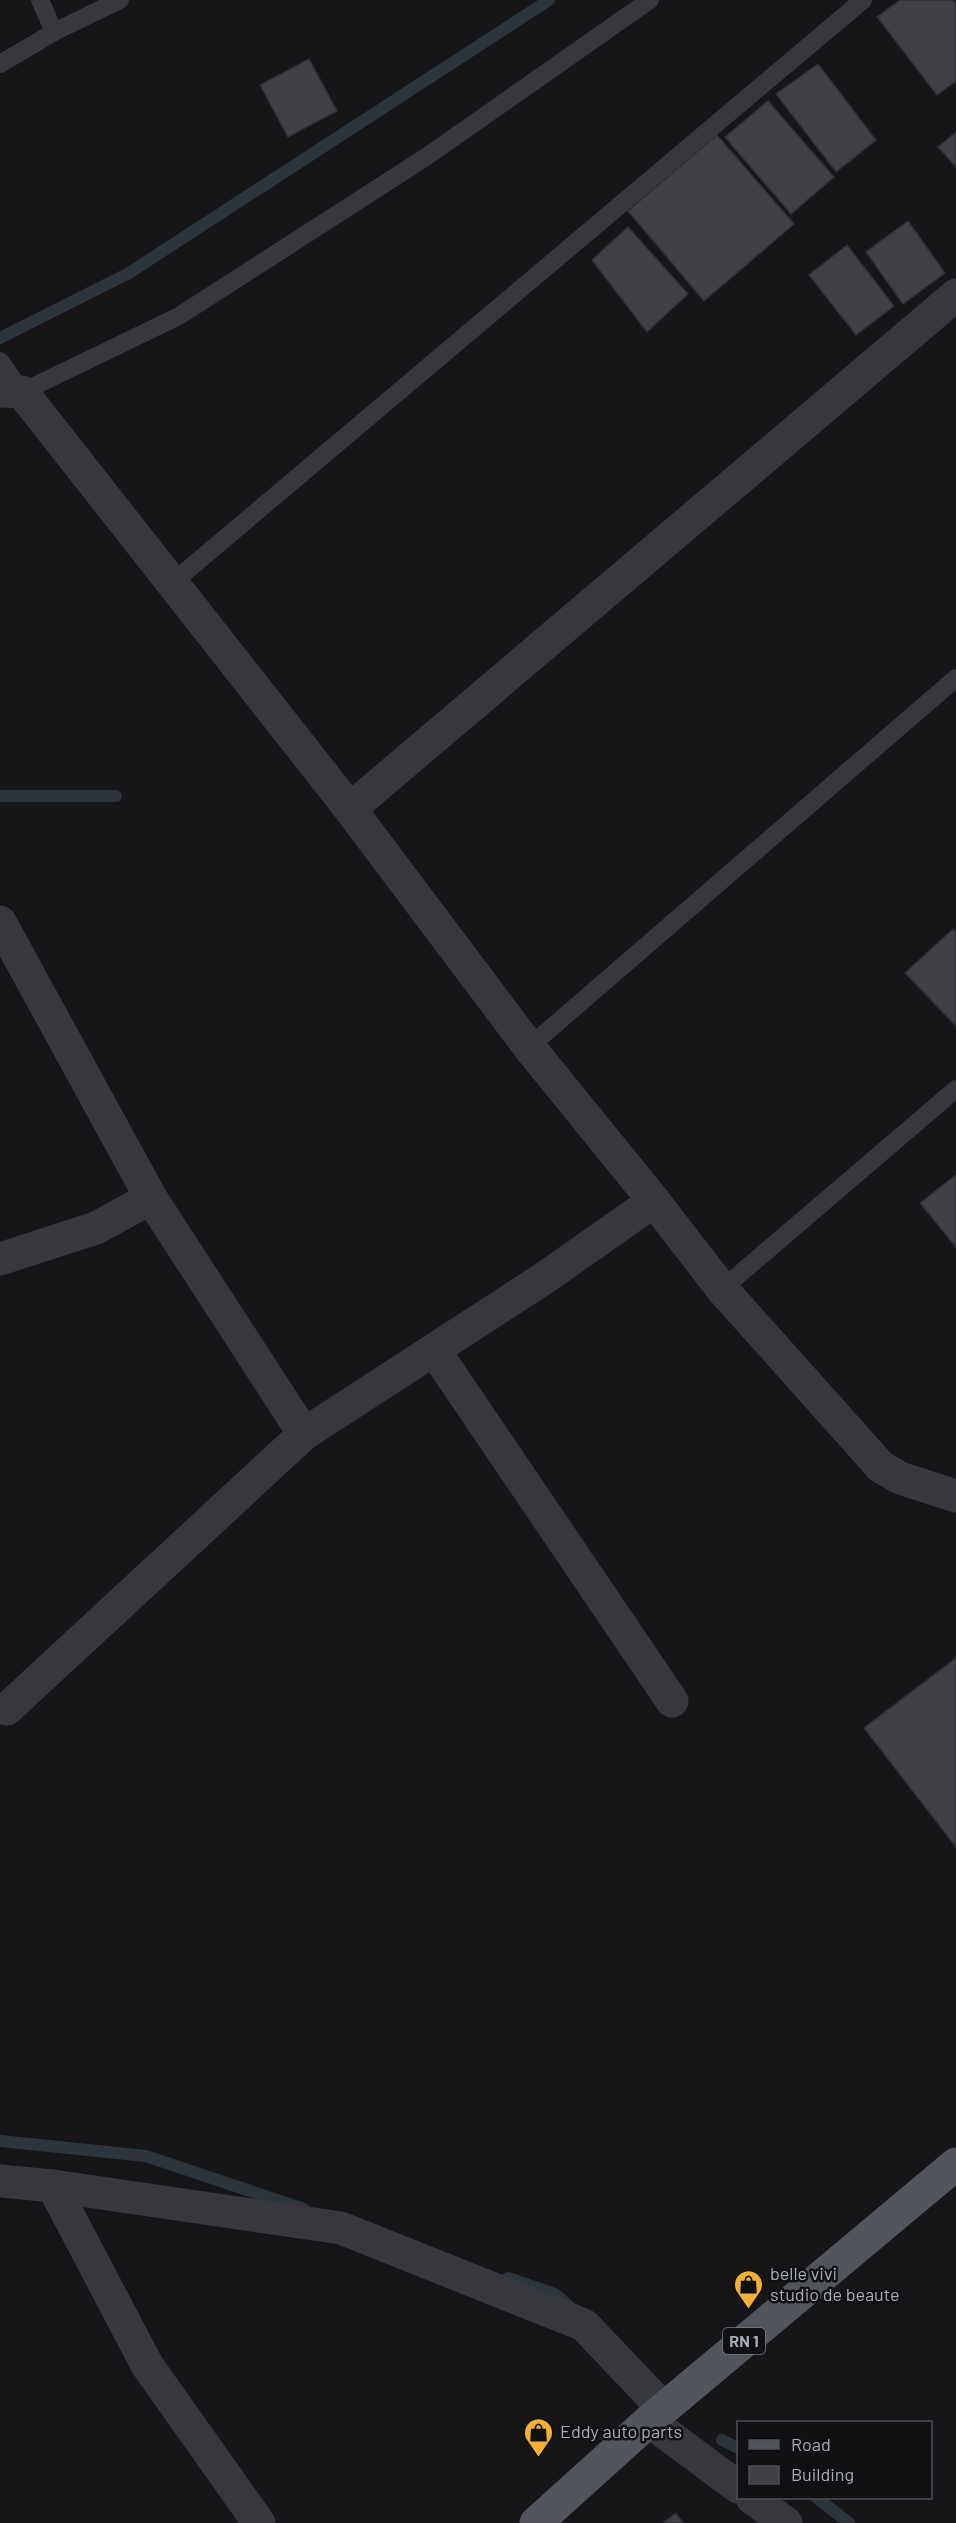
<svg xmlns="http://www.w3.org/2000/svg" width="956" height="2523" viewBox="0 0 956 2523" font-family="Barlow,sans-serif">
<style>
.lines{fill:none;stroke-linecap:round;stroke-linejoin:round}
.stream{stroke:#2c353c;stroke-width:12}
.building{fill:#404145;stroke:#303034;stroke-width:1.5}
.service{stroke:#37383d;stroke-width:18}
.minor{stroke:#37383d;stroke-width:33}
.primary{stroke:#53555c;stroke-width:33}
.labels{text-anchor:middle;stroke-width:5;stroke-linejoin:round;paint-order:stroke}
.shield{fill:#111113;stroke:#7b7e86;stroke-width:1.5}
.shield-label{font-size:16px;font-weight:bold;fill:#a8adb8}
.poi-label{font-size:18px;fill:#a8adb8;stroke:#111113;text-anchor:start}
</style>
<rect width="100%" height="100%" fill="#161618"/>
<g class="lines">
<!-- stream -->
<g class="stream">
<path d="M0 338 129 273 549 0"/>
<path d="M0 796H116"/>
<path d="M0 2141 146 2156 304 2209"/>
<path d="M508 2278 555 2294 570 2307"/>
<path d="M722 2440 738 2448"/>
<path d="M817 2498 849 2523"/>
</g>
</g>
<!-- building -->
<g class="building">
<path d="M900 0H953L956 4V81L937 95 877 17Z"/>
<path d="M309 59 337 111 288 137 260 85Z"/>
<path d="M818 64 876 140 836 172 776 94Z"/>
<path d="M768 101 834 177 791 214 725 137Z"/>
<path d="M956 132V167L938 147Z"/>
<path d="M717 135 794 224 704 301 628 211Z"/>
<path d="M908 221 945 273 903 304 866 252Z"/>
<path d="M628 227 688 294 647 332 592 260Z"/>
<path d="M847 245 894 306 856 335 809 275Z"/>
<path d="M953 929 956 932V1026L905 973Z"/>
<path d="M956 1175V1247L920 1203Z"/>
<path d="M956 1658V1847L864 1728Z"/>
<path d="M676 2513 683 2523H663Z"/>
</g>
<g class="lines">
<!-- service -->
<g class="service">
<path d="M40 0 54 32"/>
<path d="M0 64 54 32 120 0"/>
<path d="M0 361 22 392 179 316 426 157 650 0"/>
<path d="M172 583 863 0"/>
<path d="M529 1047 956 678"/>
<path d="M722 1289 956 1089"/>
</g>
<!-- minor -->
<g class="minor">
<path d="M0 391 22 392 350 809 529 1047 654 1201 722 1289 881 1467 900 1478 956 1496"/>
<path d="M350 809 956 295"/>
<path d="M0 922 151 1198 304 1434"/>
<path d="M0 1259 96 1228 151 1198"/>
<path d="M434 1350 672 1701"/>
<path d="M7 1709 304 1434 543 1279 654 1201"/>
<path d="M0 2181 53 2186 341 2228 584 2325 664 2409"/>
<path d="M53 2186 147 2365 259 2523"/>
<path d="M649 2421 738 2487"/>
<path d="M752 2498 786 2523"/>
</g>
<!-- primary -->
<path class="primary" d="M536 2523 649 2421 956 2164"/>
</g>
<!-- icons -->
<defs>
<symbol id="shop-pin" viewBox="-11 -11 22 30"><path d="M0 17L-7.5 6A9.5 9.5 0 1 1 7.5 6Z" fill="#f2b134" stroke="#111113"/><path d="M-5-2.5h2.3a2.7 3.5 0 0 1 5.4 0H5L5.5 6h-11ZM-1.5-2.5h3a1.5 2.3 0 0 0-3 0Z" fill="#111"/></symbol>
</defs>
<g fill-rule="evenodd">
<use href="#shop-pin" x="732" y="2268" width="33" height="45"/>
<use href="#shop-pin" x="522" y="2416" width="33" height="45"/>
</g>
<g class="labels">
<!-- shield labels -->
<rect class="shield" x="723" y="2328" width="42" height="26" rx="4.5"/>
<g class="shield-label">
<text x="744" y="2347">RN 1</text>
</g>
<!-- poi labels -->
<g class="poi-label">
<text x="770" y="2280">belle vivi<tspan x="770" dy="21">studio de beaute</tspan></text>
<text x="560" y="2438">Eddy auto parts</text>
</g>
</g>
<!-- legend -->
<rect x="737" y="2421" width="195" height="78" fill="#111113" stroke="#4d4f55" stroke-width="1.5"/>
<rect x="749" y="2440" width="30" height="9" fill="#53555c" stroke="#4d4f55" stroke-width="1.5"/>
<text x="791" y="2451" font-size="18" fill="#a8adb8">Road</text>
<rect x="749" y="2466" width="30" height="18" fill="#404145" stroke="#4d4f55" stroke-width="1.5"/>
<text x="791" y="2481" font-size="18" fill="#a8adb8">Building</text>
</svg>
